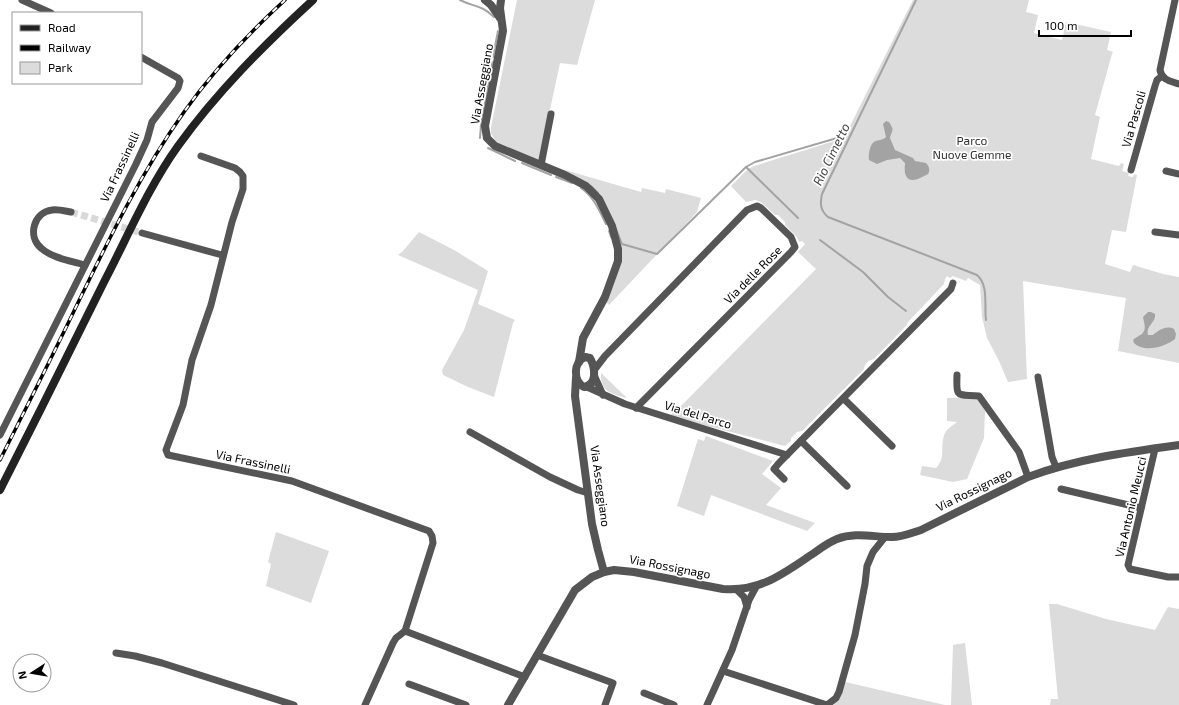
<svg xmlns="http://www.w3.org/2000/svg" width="1179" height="705" viewBox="0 0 1179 705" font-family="'Exo 2',sans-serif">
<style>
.green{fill:#dcdcdc}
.water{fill:#a3a3a3}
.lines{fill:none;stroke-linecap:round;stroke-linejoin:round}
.stream{stroke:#a3a3a3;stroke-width:2}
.minor-tunnel{stroke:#d9d9d9;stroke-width:7;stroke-dasharray:7 3.5;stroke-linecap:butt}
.minor{stroke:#555;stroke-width:7}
.tertiary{stroke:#555;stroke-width:8}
.secondary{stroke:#222;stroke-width:8}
.rail-casing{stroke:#000;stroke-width:3.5}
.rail{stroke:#fff;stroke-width:2;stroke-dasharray:6;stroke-linecap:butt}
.labels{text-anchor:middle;stroke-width:3.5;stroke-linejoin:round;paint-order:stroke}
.street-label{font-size:12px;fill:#000;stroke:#fff}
.park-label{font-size:12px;fill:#333;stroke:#fff}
.water-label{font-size:13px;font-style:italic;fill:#444;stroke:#fff}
</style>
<rect width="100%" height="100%" fill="#fff"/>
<!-- green -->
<g class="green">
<path d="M517 0H595L577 65 560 63 539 161 496 142 491 133V127Z"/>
<path d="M913 0H1029L1026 12 1038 15 1034 33 1062 40 1066 22 1111 32 1107 50 1113 52 1112 54 1095 115 1100 117 1091 159 1119 166 1121 163 1124 164 1122 171 1129 173 1128 176 1133 177 1134 174 1137 175 1126 232 1112 230 1105 264 1130 272 1133 265 1163 274 1179 277V363L1118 351 1126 298 1023 281 1027 379 1008 382 999 361 987 338 982 317 980 285 968 278 966 281 953 276 950 278 947 276 945 279 944 284 908 322 906 326 874 359C869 360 864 364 864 369L802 431 797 432 791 438V441L785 446 669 416 681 406 816 269 798 252 805 244 802 241 799 242 797 237 785 225V222L778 215H775L762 203 756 200 746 202 731 186 748 169 754 166 844 138Z"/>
<path d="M565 170 641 192 642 188 665 193 666 189 701 198 697 212 609 305 605 301 613 282 615 242 593 192Z"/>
<path d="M419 232 454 250 488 271 478 304 515 320 513 323 494 397 468 387 443 375 442 370 464 330 478 290 398 255 403 251Z"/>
<path d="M601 373 627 398 630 399C613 394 600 393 601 373Z"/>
<path d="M978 397 985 411 984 438 967 479 953 482 920 475 922 466 936 468C947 457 939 446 945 433 947 429 953 425 957 422L947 421V398Z"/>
<path d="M706 436 773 461 762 474 781 488 766 505 815 523 807 531 711 495 704 516 677 506 698 439 704 441Z"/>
<path d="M276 532 329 551 311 603 266 586 271 564 268 562Z"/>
<path d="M1049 604H1057L1106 619 1155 630 1168 607 1179 609V705H1050L1051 699H1058Z"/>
<path d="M965 643 972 705H951L953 645Z"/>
<path d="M845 682 945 705H834Z"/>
</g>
<!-- water -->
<g class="water">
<path d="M886 121 889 122C895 131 892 130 890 138L895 150 913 158 915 161 926 163C928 165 930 168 929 172 928 175 926 175 924 176 910 184 903 180 905 163L900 158 887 160 877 164 869 160C868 155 870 144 874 142 879 139 882 141 886 137L883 124Z"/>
<path d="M1148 312H1151L1155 314C1156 323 1146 325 1148 335H1153C1159 330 1166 325 1174 329L1176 334 1175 339C1165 347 1144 353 1134 343L1133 340C1136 337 1139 336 1142 334 1147 329 1144 323 1143 317Z"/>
</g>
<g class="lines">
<!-- stream -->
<g class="stream">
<path d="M460 0C474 7 482 5 494 17"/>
<path d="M916 0 822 194C820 204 820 210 828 217L977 275C989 285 984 306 986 320"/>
<path d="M493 57 498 31"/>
<path d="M480 138 481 125 492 62"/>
<path d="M488 148 515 161"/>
<path d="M522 163 551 175"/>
<path d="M746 167 798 218"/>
<path d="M556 177 572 183"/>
<path d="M591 186 598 193"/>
<path d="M581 188C594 197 599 210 606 224"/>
<path d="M616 229 622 244 657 254 746 167 755 162 837 138"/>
<path d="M609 231 611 237"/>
<path d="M820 240 863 272 888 297 906 311"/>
</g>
<!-- minor-tunnel -->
<path class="minor-tunnel" d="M71 212 142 233"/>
<!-- minor -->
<g class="minor">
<path d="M22 0 51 13"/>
<path d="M1175 0 1160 70C1162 80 1170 81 1179 84"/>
<path d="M201 156 235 168 240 172 243 176V189L232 222 211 305 192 360 183 405 166 450 168 455 292 481 429 531 432 536 433 543 405 631 525 677"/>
<path d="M541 165 551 114"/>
<path d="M1131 170 1155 86 1157 80 1162 76"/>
<path d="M1166 171 1179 174"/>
<path d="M71 212C65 211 58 209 52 210 34 212 27 236 41 248 52 258 71 261 85 265"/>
<path d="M1155 232 1179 235"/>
<path d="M142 233 222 255"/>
<path d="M595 369 605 356 747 210 757 206 761 208 791 237 795 247 791 252 636 408"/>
<path d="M594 375 603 395"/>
<path d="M957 375C956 399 957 394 979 396L1019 452 1028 477"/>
<path d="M1038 377 1052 457 1056 467"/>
<path d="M587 387 625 404 787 455"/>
<path d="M844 399 892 446"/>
<path d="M470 432 550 477 578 490 588 493"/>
<path d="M0 435 136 164 147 140 152 122 178 88 180 81 178 78 141 57"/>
<path d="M801 441 847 486"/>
<path d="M1155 449 1128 565 1130 569 1168 577H1179"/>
<path d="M784 479 774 469 779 463 951 289 953 283"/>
<path d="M1061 489 1141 508"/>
<path d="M737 590 744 597 747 607"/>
<path d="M116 653 135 656 162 663 294 705"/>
<path d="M537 655 613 683 605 705"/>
<path d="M723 671 827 705 836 698 839 692 855 635 865 584 867 566 873 552 885 537"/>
<path d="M409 684 466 705"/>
<path d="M644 693 674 705"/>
<path d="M365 705 393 643 396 638 405 631"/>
<path d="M707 705 732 650 749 600 756 587"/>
</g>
<!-- tertiary -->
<g class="tertiary">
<path d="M485 0 491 5 500 18"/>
<path d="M501 0 500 8 503 31 485 126 487 138 495 146 565 175 586 186 599 199 612 226 618 249V261L605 297 583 338 579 362"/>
<path d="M585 357 590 358C595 367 598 385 584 387 573 381 573 362 585 357Z"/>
<path d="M576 378 575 396 592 524 598 550 604 572"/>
<path d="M508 705 575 590 592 577 604 572 614 570 634 572 723 589C761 592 784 573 814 553 821 548 829 542 837 539 855 532 873 537 892 537 902 537 911 533 921 530L1028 477C1076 459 1128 452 1179 445"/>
</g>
<!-- secondary -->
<path class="secondary" d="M0 490C35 421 70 351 104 282 128 236 148 188 178 146 217 92 264 45 313 0"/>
<defs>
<path id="rail" d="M0 460C25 410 50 361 74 311 107 243 140 174 184 112 213 71 248 34 285 0"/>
</defs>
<!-- rail casing -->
<use href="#rail" class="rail-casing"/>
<!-- rail -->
<use href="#rail" class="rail"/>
</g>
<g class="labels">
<!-- street labels -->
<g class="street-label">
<text transform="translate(482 84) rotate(-80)" y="4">Via Asseggiano</text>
<text transform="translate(1134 119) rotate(-74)" y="4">Via Pascoli</text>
<text transform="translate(120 167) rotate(-65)" y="4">Via Frassinelli</text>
<text transform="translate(753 275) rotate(-45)" y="4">Via delle Rose</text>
<text transform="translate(698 415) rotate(17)" y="4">Via del Parco</text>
<text transform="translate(253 462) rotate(12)" y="4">Via Frassinelli</text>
<text transform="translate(600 486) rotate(82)" y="4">Via Asseggiano</text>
<text transform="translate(974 490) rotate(-26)" y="4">Via Rossignago</text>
<text transform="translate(1131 507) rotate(-77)" y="4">Via Antonio Meucci</text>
<text transform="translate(670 567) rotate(11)" y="4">Via Rossignago</text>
</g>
<!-- park labels -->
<g class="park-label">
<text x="972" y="145">Parco<tspan x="972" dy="14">Nuove Gemme</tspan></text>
</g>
<!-- water labels -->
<g class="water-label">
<text transform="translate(831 154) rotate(-64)" y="5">Rio Cimetto</text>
</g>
</g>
<!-- legend -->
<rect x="12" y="12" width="130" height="72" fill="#ffffff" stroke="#999999"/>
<rect x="20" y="25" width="20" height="6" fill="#222222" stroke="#999999"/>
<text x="48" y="32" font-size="12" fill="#000000">Road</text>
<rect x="20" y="45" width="20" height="6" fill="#000000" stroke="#999999"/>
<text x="48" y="52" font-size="12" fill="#000000">Railway</text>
<rect x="20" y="62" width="20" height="12" fill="#dcdcdc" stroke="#999999"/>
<text x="48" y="72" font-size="12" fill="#000000">Park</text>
<!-- north arrow -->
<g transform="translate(32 673) rotate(258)"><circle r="19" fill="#ffffff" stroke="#999999"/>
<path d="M0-3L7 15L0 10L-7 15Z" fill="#000000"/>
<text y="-6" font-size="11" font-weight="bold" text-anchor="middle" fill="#000000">N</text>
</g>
<!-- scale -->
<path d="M1039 30v6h92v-6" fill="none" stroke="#000000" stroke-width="2"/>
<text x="1045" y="30" font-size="12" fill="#000000" stroke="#ffffff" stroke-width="3" paint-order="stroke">100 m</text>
</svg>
